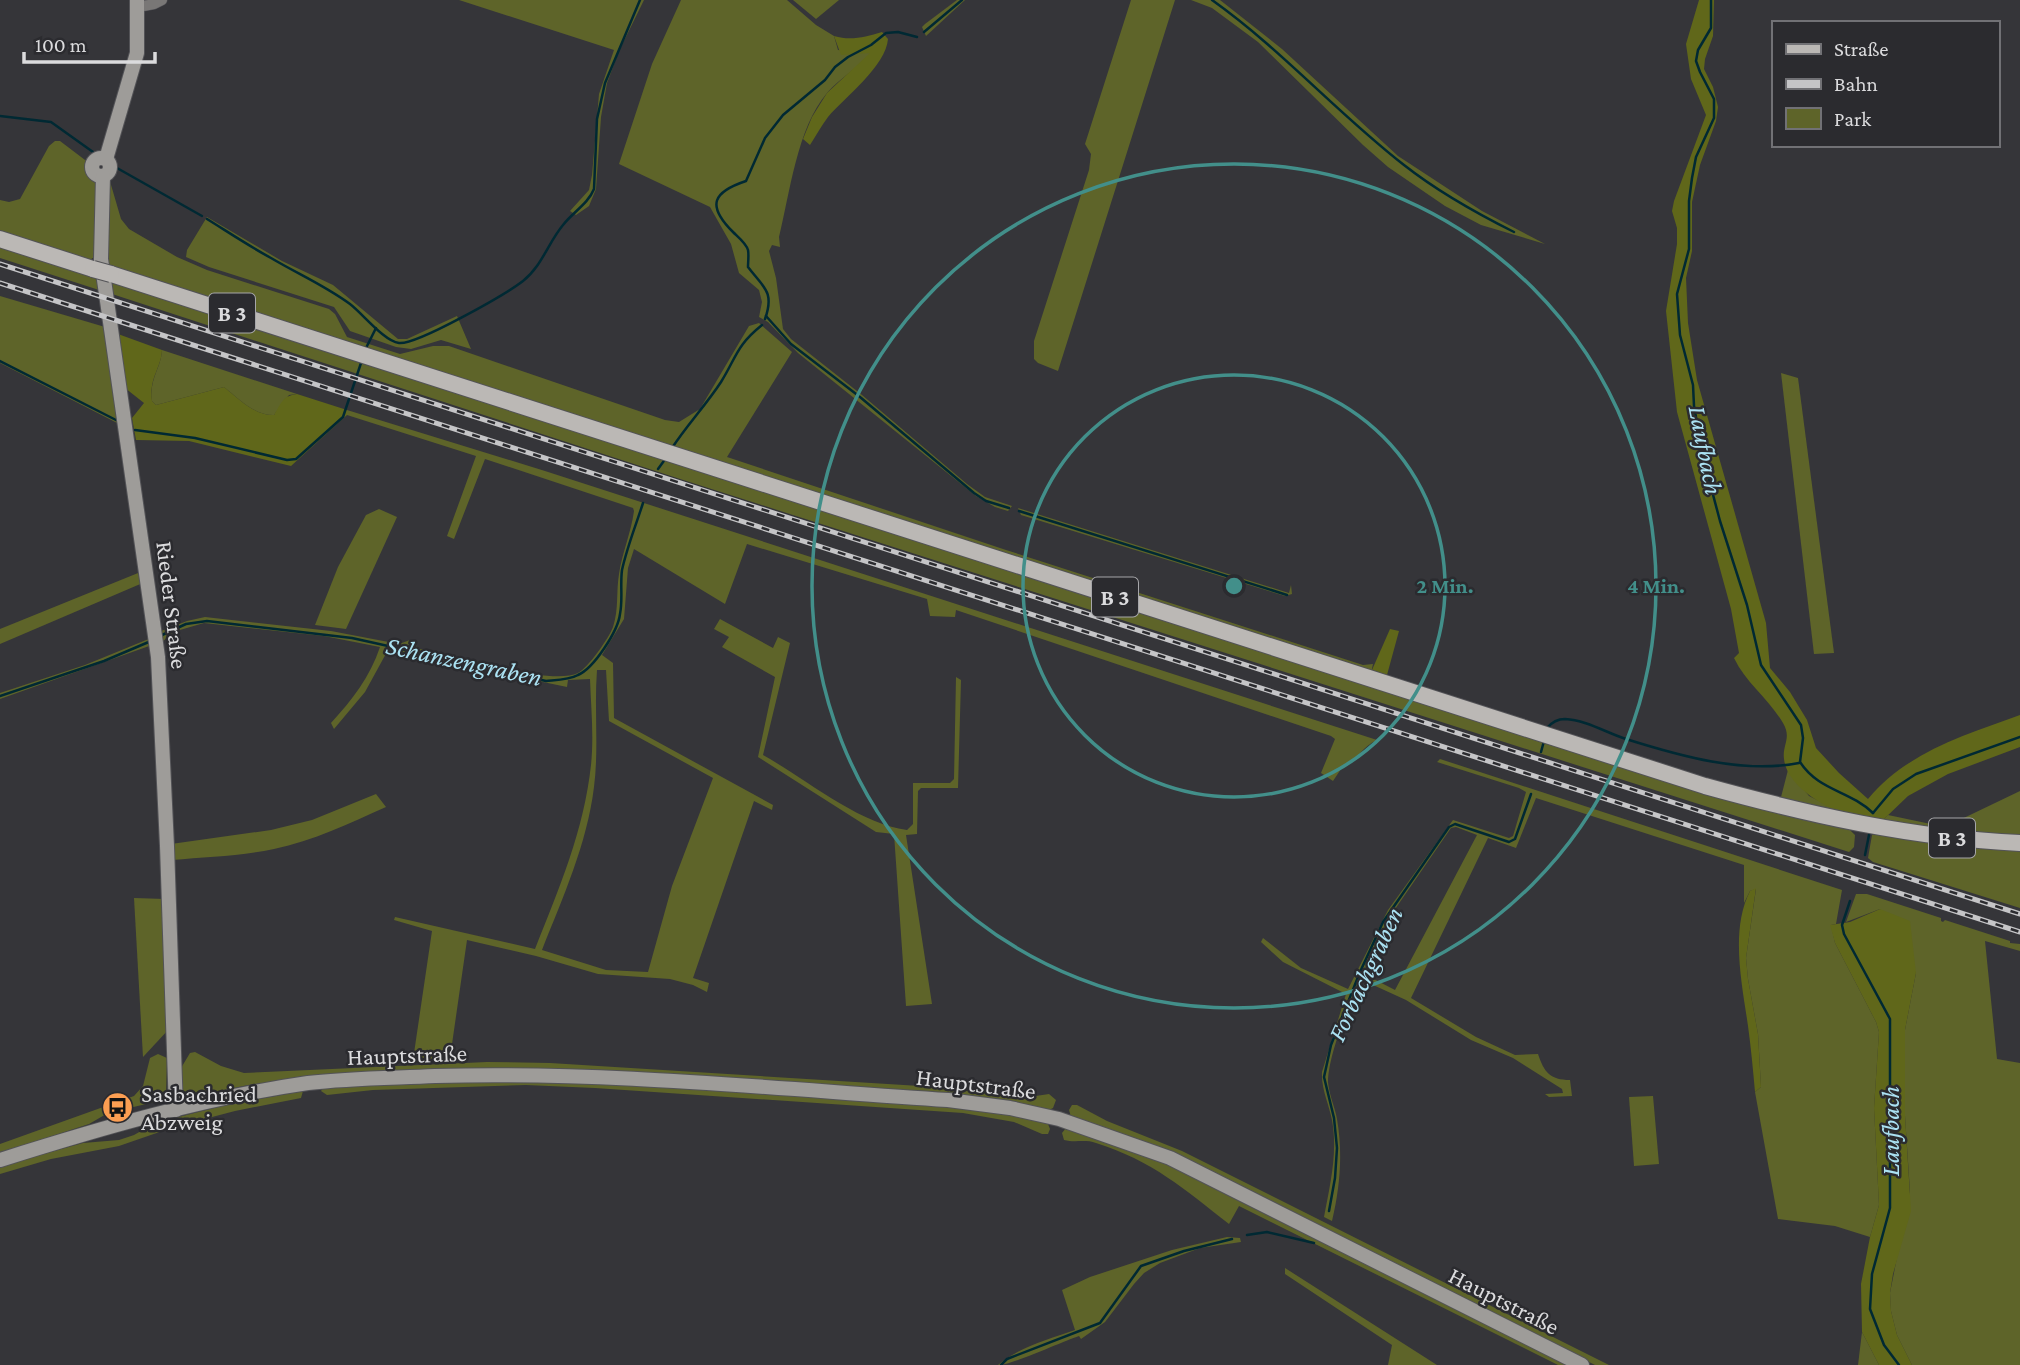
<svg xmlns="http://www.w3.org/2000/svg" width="2020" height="1365" viewBox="0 0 2020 1365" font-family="'Crimson Pro',serif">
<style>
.green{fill:#5e6429;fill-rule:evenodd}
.forest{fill:#60671a}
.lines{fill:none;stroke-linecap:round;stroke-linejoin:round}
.stream{stroke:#002933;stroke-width:2.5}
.street-casing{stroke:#535357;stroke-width:11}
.secondary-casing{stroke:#535357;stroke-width:16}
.primary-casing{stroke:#535357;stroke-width:18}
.street{stroke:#797776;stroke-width:10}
.secondary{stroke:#9e9c99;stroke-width:14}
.primary{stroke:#bbb8b5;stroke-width:16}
.rail-casing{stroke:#c5c5c7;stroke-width:5}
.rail{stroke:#2b2b2f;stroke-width:2.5;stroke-dasharray:8;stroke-linecap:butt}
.primary-bridge-casing{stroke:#535357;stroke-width:18;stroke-linecap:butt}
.primary-bridge{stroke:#bbb8b5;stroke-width:16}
.ring{fill:none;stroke:#428f8a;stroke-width:3.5}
.labels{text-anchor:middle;stroke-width:5;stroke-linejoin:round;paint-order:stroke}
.shield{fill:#2b2b2f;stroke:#a6a6a9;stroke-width:2}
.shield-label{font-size:23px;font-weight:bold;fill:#dbdbdd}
.street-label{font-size:24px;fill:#dbdbdd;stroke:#2b2b2f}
.poi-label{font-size:24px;fill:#dbdbdd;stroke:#2b2b2f;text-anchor:start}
.water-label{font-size:26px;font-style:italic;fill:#abe2f3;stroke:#2b2b2f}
.centre{fill:#428f8a;stroke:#2b2b2f;stroke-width:3.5}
.ring-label{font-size:21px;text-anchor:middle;font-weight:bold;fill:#428f8a;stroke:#2b2b2f;stroke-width:5;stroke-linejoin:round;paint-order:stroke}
</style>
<rect width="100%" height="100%" fill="#353539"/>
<!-- green -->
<g class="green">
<path d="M459 0H644L619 51 607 83 601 117 596 189 589 206 576 215 570 211 589 190 592 175 599 94 614 50Z"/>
<path d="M681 0H787L816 25 834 36 838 50 871 53C858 68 840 78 827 93 797 128 790 193 779 237L780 247 772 245 769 251 776 278 783 329 791 339 862 395 967 484 985 497 1012 506 1008 511 995 507 976 496 798 353 768 322 759 317 762 302 759 290 739 273 731 244 710 207 619 164 652 64Z"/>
<path d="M793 0H839L816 19Z"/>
<path d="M957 0H965L926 36 922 27 925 24Z"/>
<path d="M1131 0H1175L1058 371 1038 363 1034 359V341L1089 170 1091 154 1085 144Z"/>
<path d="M1191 0H1220L1282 49 1398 156 1482 211 1545 244 1481 225 1445 206 1388 167 1363 145 1258 42 1212 8Z"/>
<path d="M60 141 89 163V172L97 179 98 260 92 258 91 261 0 233V200L9 202 20 199 49 146 55 141Z"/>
<path d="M109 178 121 219 129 229 177 257 207 270 329 309 335 314 347 337 400 354 433 346H449L665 420 679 422 700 409 749 326 759 323 792 352 727 457 1006 550 1363 665 1373 664 1371 673 105 265Z"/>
<path d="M207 217 282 261 333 285 398 339H407L457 316 471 349 441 340 411 349 396 347 350 331 334 307 209 267 186 257 187 250Z"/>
<path d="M0 244 98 277 99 290 0 258Z"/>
<path d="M108 280 1787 814 1849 829 1855 835 1854 847 1849 852 677 478 109 293Z"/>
<path d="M0 296 105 327 121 425 0 363Z"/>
<path d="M162 350 297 394 289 395 274 415C255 416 238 398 224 387L156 405 152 401C149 378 161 369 162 350Z"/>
<path d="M1781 373 1798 378 1834 653 1814 654Z"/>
<path d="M347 410 545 471 1377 740C1360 748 1359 759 1345 767L1343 766 1333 781 1321 773 1335 739 1331 736 956 610 955 617 930 616 927 599 747 544 725 604 634 549 628 568 624 619 602 655 613 663 614 718 773 805 772 810 754 801 693 978 709 983 707 992 693 985 670 979 598 974 536 956 467 940 450 1058 413 1060 432 931 394 920 395 917 535 949C559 889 584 830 591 765 594 736 591 708 590 679L568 680 567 687 388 650 365 692 334 729 331 723C352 700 370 677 380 647L324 636 204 623 173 632 160 644 161 631 187 621 205 617 331 631 399 644 410 640 420 649C452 656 551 686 578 673 588 668 609 638 613 627 619 609 616 592 619 574 622 553 631 533 634 511L633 508 485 459 454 539 447 536 476 456 347 415ZM597 670H606L609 721 713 778 672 886 648 972 606 970 542 950C563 897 587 844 594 787 599 748 594 709 597 670Z"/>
<path d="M1018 508 1289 593 1291 585 1292 594 1285 596 1021 515Z"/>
<path d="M379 509 397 517 346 629 315 625 338 567 366 515Z"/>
<path d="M143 571 145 582 0 644V629Z"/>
<path d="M720 619 773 648 778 637 790 643 763 755C806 779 859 824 907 830L913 824V783H950L954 779 956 677 961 680 958 788H921L918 791 917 834 906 835 932 1004 906 1006 894 834 876 832 758 757 775 677 722 647 729 637 714 629Z"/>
<path d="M151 638 152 645 0 699V693L85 665Z"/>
<path d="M1440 759 1842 890 1836 924 1831 925 1835 943 1876 1022 1879 1032 1874 1108 1879 1205 1870 1237 1835 1226 1778 1219 1755 1092 1761 1087 1758 1034 1748 979 1746 958 1756 889 1750 891 1744 903V865L1536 798 1516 848 1488 838 1411 998 1476 1037 1515 1055 1538 1054C1544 1072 1550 1080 1570 1080L1572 1096 1549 1097 1545 1094 1563 1093 1562 1089 1513 1058 1471 1040 1406 1000 1360 979C1349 1004 1328 1056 1328 1082 1329 1095 1335 1107 1337 1119 1343 1154 1340 1187 1332 1221L1324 1217C1330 1185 1338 1153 1332 1120 1329 1104 1321 1089 1322 1072L1346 994 1283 962 1261 942 1263 938 1301 968 1348 989 1388 910 1453 820 1509 838 1513 836 1526 792 1519 788 1437 762ZM1456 827 1477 835 1395 990 1364 974 1391 915 1451 828Z"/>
<path d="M1788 770 1809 796 1852 817 1780 801Z"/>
<path d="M2020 791V838L1979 836 1883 820 1888 815 1945 827Z"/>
<path d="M376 794 386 807C350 823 313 841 274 849 241 856 206 857 172 860L171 844 271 830 312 820Z"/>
<path d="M1880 834 2020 849V908L1873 862 1868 858 1872 835Z"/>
<path d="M1856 894H1867L1941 918V921L1943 922 1945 920 2010 941V943L2020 944V951L1985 941 1997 1059 2020 1063V1365H1912L1897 1335 1891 1311 1890 1293 1910 1192 1905 1116V1030L1916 973 1880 909 1846 922Z"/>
<path d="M134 898 165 899 169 1029 143 1057Z"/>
<path d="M195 1052 221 1066 244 1073 487 1062 550 1063 920 1086 1029 1097 1049 1094 1056 1100 1053 1108 1049 1110 696 1077 543 1068 471 1069 322 1076 248 1085 203 1095 186 1093 181 1088V1068L190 1053Z"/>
<path d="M158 1054 167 1058 166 1095 159 1101 108 1113 89 1124 0 1153V1144L134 1096 143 1086 150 1058Z"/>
<path d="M439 1081 620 1084 951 1106 1000 1112 1044 1122 1048 1124 1050 1129 1048 1134H1042L1014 1122 963 1113 595 1088 526 1085 373 1090 327 1095 321 1091 323 1088Z"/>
<path d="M303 1091 301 1098 235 1111 174 1127 119 1146 51 1159 0 1174V1166L83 1143 119 1140 134 1135 155 1123 222 1106Z"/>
<path d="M1653 1096 1659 1164 1634 1166 1629 1097Z"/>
<path d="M1072 1105H1077L1107 1121 1182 1151 1609 1365H1595L1195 1164 1146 1142 1071 1117 1069 1110Z"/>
<path d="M1066 1128 1166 1163 1569 1365H1558L1239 1206 1229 1224C1184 1189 1153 1161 1096 1143 1085 1139 1075 1143 1064 1140L1062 1133Z"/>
<path d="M1227 1237 1240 1238 1241 1242 1200 1248 1160 1263 1144 1273 1134 1284 1105 1322 1081 1339 1079 1336C1061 1342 1012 1365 998 1365 1019 1347 1049 1339 1075 1330L1062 1290 1090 1277 1172 1250Z"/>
<path d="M1285 1268 1437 1365H1388L1392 1345 1285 1274Z"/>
<path d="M1862 1332 1879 1365H1858Z"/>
</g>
<!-- forest -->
<g class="forest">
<path d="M1699 0H1714L1713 36 1705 59 1704 69 1713 87 1718 107 1716 121 1700 165 1692 202V251L1686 278 1688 323 1697 380 1766 623 1770 668 1790 692 1807 720 1816 748 1839 773 1868 799C1907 752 1965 735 2020 715V747L1948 774 1908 796 1883 820C1873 819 1860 820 1851 816 1827 809 1787 787 1784 759 1782 745 1792 738 1783 723 1769 699 1746 683 1734 658L1739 653 1731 609 1677 412 1666 311 1677 244V228L1672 211 1674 201 1706 115 1691 79 1686 44Z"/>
<path d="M882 32 888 39C886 66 845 97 828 117 821 126 816 136 810 145L803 139 812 117 827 93 870 53 841 55 834 36C851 41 865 37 882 32Z"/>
<path d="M118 334 162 350C161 369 149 377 152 401L156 405 224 387C238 398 255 416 274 415 281 404 282 396 297 394L347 410V415L291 466 189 441 136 440 132 418 144 403 125 388Z"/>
<path d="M1390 629 1399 631 1387 675 1372 670Z"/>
<path d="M1756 888 1746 958 1748 979 1758 1034 1761 1087 1755 1092C1753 1070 1751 1048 1748 1026 1742 984 1730 930 1750 891Z"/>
<path d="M1880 909 1910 921 1916 973 1905 1030V1116L1911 1211 1893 1274 1890 1293 1891 1311 1897 1335 1912 1365H1879L1862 1332 1861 1284 1870 1237 1879 1205 1874 1108 1879 1032 1876 1022 1835 943 1830 925 1850 922Z"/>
</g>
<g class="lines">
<!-- stream -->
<g class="stream">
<path d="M1212 0C1281 49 1337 113 1404 165 1437 191 1476 213 1514 232"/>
<path d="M1711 0V28L1698 50 1696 61 1700 72 1714 99V118L1696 157 1692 178 1689 201V249L1677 294 1680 335 1693 385 1694 406 1703 457 1720 521 1747 605 1761 665 1801 725 1803 738 1800 762C1819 791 1849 790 1873 813"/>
<path d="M924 32 962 0"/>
<path d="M0 116 51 122 93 152"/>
<path d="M117 168 202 216"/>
<path d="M207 219C228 232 249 246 271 258 298 274 324 285 350 304 363 314 384 341 399 343 417 345 506 294 523 281 542 266 548 243 563 225 573 212 588 204 594 189L597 119 605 83 640 0"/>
<path d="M766 316 791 344 860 397 974 493 986 501 1009 508"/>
<path d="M765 319C775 291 763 287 748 267 748 262 749 255 748 250 746 243 738 237 733 232 706 205 713 192 746 181L765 138 783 115 825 80 835 67 848 57 871 45 886 33 898 32 917 37"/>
<path d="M365 350 376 328"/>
<path d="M0 361 116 420"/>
<path d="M135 430 195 438 287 460 296 459 343 417 362 360"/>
<path d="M672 448C687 425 706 405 721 382 737 356 736 346 762 325"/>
<path d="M658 469 666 458"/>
<path d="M1019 511 1287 595"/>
<path d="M162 635 186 624 207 621 352 638 546 681C557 680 569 680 578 675 594 668 618 631 620 614 623 599 620 585 622 570 627 547 636 525 643 503"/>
<path d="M0 696 104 661 151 641"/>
<path d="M1547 728C1552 722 1557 719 1565 719 1586 720 1607 733 1626 739 1680 756 1743 774 1799 763"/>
<path d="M1541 752 1544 741"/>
<path d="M1873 813 1893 789 1916 774 2020 737"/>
<path d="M1865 855 1870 830"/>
<path d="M1850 901 1842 925 1844 934 1890 1019V1208L1872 1274 1870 1309 1884 1345 1899 1365"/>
<path d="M1329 1211 1335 1178 1337 1148 1334 1118 1324 1077 1331 1045 1360 972 1383 922 1449 827 1455 824 1509 842 1515 839 1531 794"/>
<path d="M1247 1235 1267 1232 1314 1243"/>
<path d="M1001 1365 1007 1359 1100 1323 1141 1266 1184 1251 1232 1239"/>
</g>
<defs>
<path id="street" d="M138 7 154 4 162 0"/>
<g id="secondary">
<circle cx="101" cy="167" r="9"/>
<path d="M106 159 137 53V0"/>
<path d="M103 176 101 259 158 657 167 846 176 1110"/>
<path d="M0 1160C101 1128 204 1098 308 1083 350 1078 393 1078 435 1076 606 1071 778 1089 948 1100L1010 1108 1059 1119 1170 1158 1582 1365"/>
</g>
<g id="primary">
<path d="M0 239 93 269"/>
<path d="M111 274 1705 786C1810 815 1911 838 2020 843"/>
</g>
</defs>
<!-- street casing -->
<use href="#street" class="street-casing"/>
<!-- secondary casing -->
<use href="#secondary" class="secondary-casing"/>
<!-- primary casing -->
<use href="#primary" class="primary-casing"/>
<!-- street -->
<use href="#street" class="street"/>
<!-- secondary -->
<use href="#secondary" class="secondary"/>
<!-- primary -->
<use href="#primary" class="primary"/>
<defs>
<g id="rail">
<path d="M0 264 2020 914"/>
<path d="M0 283 2020 932"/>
</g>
</defs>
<!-- rail casing -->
<use href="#rail" class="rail-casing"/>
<!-- rail -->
<use href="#rail" class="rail"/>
<defs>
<path id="primary-bridge" d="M93 269 111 274"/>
</defs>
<!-- primary-bridge casing -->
<use href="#primary-bridge" class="primary-bridge-casing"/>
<!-- primary-bridge -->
<use href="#primary-bridge" class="primary-bridge"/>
</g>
<!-- distance rings -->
<g class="ring">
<circle cx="1234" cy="586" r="211"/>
<circle cx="1234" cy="586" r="422"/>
</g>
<!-- icons -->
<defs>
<symbol id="bus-disc" viewBox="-11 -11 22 22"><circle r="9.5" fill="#fc9e52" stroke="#2b2b2f"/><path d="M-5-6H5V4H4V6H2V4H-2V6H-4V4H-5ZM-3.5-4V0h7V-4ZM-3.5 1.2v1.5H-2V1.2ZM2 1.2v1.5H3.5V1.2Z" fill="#111"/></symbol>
</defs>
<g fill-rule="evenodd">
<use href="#bus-disc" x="100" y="1090" width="35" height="35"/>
</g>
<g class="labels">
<!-- shield labels -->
<g class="shield">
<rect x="209" y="293.5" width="46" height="39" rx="5"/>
<rect x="1092" y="577.5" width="46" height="39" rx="5"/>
<rect x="1929" y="818.5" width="46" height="39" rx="5"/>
</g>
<g class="shield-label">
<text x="232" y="321">B 3</text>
<text x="1115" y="605">B 3</text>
<text x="1952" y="846">B 3</text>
</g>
<!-- street labels -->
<g class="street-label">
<text transform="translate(172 605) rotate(83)" y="8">Rieder Straße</text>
<text transform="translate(407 1055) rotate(-2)" y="8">Hauptstraße</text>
<text transform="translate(976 1084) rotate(7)" y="8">Hauptstraße</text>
<text transform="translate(1504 1301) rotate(27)" y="8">Hauptstraße</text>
</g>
<!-- poi labels -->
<g class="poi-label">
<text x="141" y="1102">Sasbachried<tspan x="141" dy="28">Abzweig</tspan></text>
</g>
<!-- water labels -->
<g class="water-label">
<text transform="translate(1706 450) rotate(79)" y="9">Laufbach</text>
<text transform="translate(464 661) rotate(12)" y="9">Schanzengraben</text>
<text transform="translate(1365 974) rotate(-65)" y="9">Forbachgraben</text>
<text transform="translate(1890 1131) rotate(-90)" y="9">Laufbach</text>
</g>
</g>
<circle cx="1234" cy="586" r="10" class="centre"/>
<g class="ring-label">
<text x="1445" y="593">2 Min.</text>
<text x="1656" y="593">4 Min.</text>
</g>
<!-- legend -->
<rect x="1772" y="21" width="228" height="126" fill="#2b2b2f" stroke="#717175" stroke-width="2"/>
<rect x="1786" y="44" width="35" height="10" fill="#bbb8b5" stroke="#717175" stroke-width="2"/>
<text x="1834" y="56" font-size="21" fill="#dbdbdd">Straße</text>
<rect x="1786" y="79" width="35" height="10" fill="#c5c5c7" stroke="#717175" stroke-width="2"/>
<text x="1834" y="91" font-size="21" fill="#dbdbdd">Bahn</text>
<rect x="1786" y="108" width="35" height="21" fill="#5e6429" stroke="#717175" stroke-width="2"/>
<text x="1834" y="126" font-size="21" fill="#dbdbdd">Park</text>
<!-- scale -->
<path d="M24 52v10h131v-10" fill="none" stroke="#dbdbdd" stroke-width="3.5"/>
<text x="35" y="52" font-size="21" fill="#dbdbdd" stroke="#2b2b2f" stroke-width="5" paint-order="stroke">100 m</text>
</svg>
